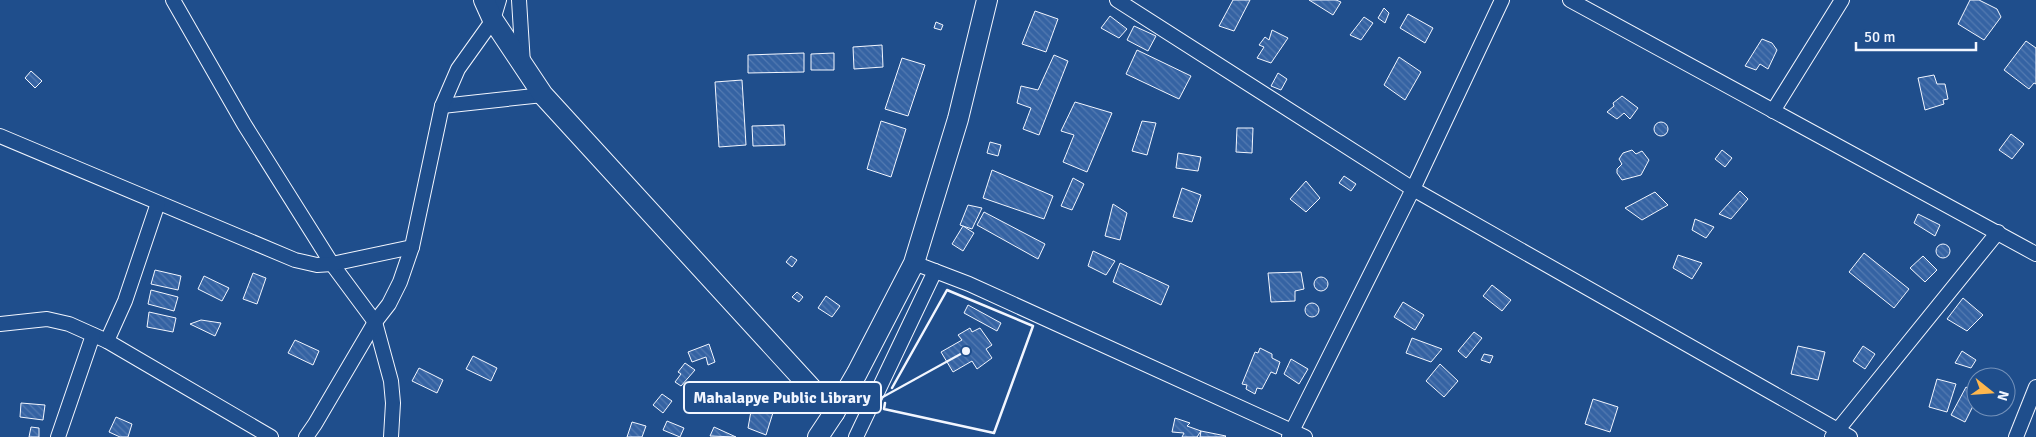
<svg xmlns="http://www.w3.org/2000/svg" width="2036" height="437" viewBox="0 0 2036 437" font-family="Signika,sans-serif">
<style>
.building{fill:url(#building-back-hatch);stroke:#f2f6ff}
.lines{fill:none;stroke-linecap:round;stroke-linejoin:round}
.street-casing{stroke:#f2f6ff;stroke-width:16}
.secondary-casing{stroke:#f2f6ff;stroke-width:22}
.street{stroke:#1f4e8c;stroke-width:14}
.secondary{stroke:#1f4e8c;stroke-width:20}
.wall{stroke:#f2f6ff;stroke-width:2.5}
.leader{fill:none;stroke:#f2f6ff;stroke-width:2}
.callout-dot{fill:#f2f6ff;stroke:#1f4e8c;stroke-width:2}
.callout{fill:#1f4e8c;stroke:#f2f6ff;stroke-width:2}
.callout-label{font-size:16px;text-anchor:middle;font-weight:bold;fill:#f2f6ff}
</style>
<defs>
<pattern id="building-back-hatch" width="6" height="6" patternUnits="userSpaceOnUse" patternTransform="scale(1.25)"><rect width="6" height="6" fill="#3563a3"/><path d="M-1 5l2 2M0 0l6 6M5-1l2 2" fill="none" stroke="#537ab1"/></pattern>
</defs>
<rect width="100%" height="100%" fill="#1f4e8c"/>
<!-- building -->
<g class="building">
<path d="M1233 0H1250L1234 31 1219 26Z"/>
<path d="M1309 0H1336L1341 2 1333 15Z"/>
<path d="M1970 0H1979L1997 9 2001 17 1984 40 1958 24Z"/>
<path d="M1384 8 1389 13 1385 23 1378 18Z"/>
<path d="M1035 11 1058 19 1046 52 1022 44Z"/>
<path d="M1408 14 1433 28 1425 43 1400 28Z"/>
<path d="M1110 16 1127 29 1119 38 1101 28Z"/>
<path d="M1364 17 1373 23 1361 40 1350 35Z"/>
<path d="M936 22 943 25 941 30 934 28Z"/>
<path d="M1134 26 1156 36 1148 51 1127 40Z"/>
<path d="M1272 30 1288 38 1271 63 1257 58 1264 47 1259 45 1265 37 1269 40Z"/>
<path d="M1762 39 1772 43 1777 50 1768 69 1760 64 1756 70 1745 66Z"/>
<path d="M2026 41 2036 48V84L2034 83 2029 89 2004 70Z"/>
<path d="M882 45 883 67 854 69 853 47Z"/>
<path d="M1137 50 1191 76 1179 99 1126 74Z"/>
<path d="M804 53V72L748 73V55Z"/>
<path d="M834 53V70H811V54Z"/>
<path d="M1054 55 1068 61 1039 135 1023 129 1031 108 1017 103 1021 86 1038 90Z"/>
<path d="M1399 57 1421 72 1405 100 1384 85Z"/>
<path d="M902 58 925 65 908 116 885 109Z"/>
<path d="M31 71 42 81 35 88 25 78Z"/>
<path d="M1278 73 1287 79 1281 90 1271 86Z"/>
<path d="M1934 75 1937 84H1945L1948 99 1943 100 1944 104 1925 110 1918 78Z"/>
<path d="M742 80 746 145 719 147 715 82Z"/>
<path d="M1622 96 1638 108 1630 119 1624 113 1617 119 1607 112 1614 106 1613 103Z"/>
<path d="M1075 102 1112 113 1087 172 1063 162 1074 135 1061 131Z"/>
<path d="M881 121 906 129 891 177 867 169Z"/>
<path d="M1142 121 1156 123 1147 155 1132 151Z"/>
<circle cx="1661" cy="129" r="7"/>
<path d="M784 125 785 145 753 146 752 126Z"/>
<path d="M1237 128H1253L1252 153 1236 152Z"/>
<path d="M2011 134 2024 144 2012 159 1999 150Z"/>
<path d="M990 142 1001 145 998 156 987 153Z"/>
<path d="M1632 150 1636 154 1642 151 1649 160 1641 175 1622 180 1617 173V169L1622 164 1619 159 1623 153Z"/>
<path d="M1722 150 1732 158 1725 167 1715 159Z"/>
<path d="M1178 153 1201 157 1198 171 1176 168Z"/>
<path d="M992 170 1053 196 1044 219 983 198Z"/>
<path d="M1344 176 1356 184 1351 191 1339 183Z"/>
<path d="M1073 178 1084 184 1072 210 1061 206Z"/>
<path d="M1306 181 1320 198 1306 212 1290 199Z"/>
<path d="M1182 188 1201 195 1192 222 1173 217Z"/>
<path d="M1740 191 1748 199 1731 219 1719 214Z"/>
<path d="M1655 192 1668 205 1642 220 1625 208Z"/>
<path d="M1113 204 1127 213 1120 240 1105 236Z"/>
<path d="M968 205 982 208 972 229 960 225Z"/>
<path d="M984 212 1045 244 1038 259 977 225Z"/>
<path d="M1918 214 1940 225 1935 236 1914 223Z"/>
<path d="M1695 219 1714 227 1706 238 1692 230Z"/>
<path d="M963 226 974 233 963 251 952 244Z"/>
<circle cx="1943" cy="251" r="7"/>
<path d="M1093 251 1115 261 1106 275 1088 266Z"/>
<path d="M1864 253 1909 289 1894 308 1849 272Z"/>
<path d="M1678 255 1702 263 1692 279 1673 268Z"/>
<path d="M791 256 797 260 792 267 786 262Z"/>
<path d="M1923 256 1937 270 1925 282 1910 268Z"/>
<path d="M1120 263 1169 286 1161 305 1113 282Z"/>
<path d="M155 270 181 276 178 290 151 284Z"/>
<path d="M1301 272 1304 289 1295 291V301L1271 302 1268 273Z"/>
<path d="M253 273 266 278 257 304 243 299Z"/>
<path d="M204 276 229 288 222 301 198 289Z"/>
<circle cx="1321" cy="284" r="7"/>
<path d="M1492 285 1511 300 1502 311 1483 296Z"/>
<path d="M151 290 178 297 174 311 148 304Z"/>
<path d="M797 292 803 297 799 302 792 297Z"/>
<path d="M826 296 840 306 832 317 818 308Z"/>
<path d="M1963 298 1983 315 1967 331 1947 319Z"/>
<path d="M1403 302 1424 315 1415 330 1394 317Z"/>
<circle cx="1312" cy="310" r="7"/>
<path d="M968 305 1001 323 997 331 964 313Z"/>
<path d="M149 312 176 318 173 332 147 327Z"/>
<path d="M201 320 221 323 215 336 190 324Z"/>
<path d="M970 328 972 332 980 328 992 345 986 349 992 358 977 369 972 361 953 372 941 352 962 340 958 335Z"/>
<path d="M1474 332 1482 338 1466 358 1458 351Z"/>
<path d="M1412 338 1442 349 1431 362 1406 353Z"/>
<path d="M295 340 319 351 313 365 288 353Z"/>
<path d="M709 344 715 362 708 365 706 357 692 362 688 352Z"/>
<path d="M1798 346 1825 352 1818 380 1791 374Z"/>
<path d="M1863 346 1875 354 1865 369 1853 361Z"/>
<path d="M1260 348 1272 354V358L1280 362 1276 374 1271 372 1262 389 1257 388 1255 394 1246 389 1247 385 1242 384 1255 352 1258 353Z"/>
<path d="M1962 351 1976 360 1971 368 1955 363Z"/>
<path d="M1484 354 1493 356 1490 363 1481 360Z"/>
<path d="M473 356 497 368 491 381 466 369Z"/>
<path d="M1291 359 1308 369 1299 384 1284 374Z"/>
<path d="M685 363 695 370 681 386 675 382 681 374 678 372Z"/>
<path d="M1440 364 1458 381 1444 397 1426 381Z"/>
<path d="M419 368 443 380 437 393 412 381Z"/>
<path d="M1937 379 1956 384 1947 412 1929 407Z"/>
<path d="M1966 387 1976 392V400L1965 422 1951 415Z"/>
<path d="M662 394 672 401 663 413 653 405Z"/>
<path d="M1593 399 1618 407 1610 432 1585 424Z"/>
<path d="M753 400 776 403 766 435 748 428Z"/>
<path d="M21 403 45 405 43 420 20 417Z"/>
<path d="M116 417 132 424 128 437H120L109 432Z"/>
<path d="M1175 418 1190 423 1187 426 1201 431 1197 437H1182L1184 433 1172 432Z"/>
<path d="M667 421 684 428 680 437 663 430Z"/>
<path d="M632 422 646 426 642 437H627Z"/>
<path d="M31 427 39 428V437H29Z"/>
<path d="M714 427 736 437 710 436Z"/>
<path d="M1201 431 1226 436 1225 437H1200Z"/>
</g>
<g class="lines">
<defs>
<g id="street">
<path d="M173 0 244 124 332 264 375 322 391 381 393 403 391 437"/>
<path d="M519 0 523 64"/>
<path d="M1117 0 1413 189 1850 437"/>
<path d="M1570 0 2036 254"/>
<path d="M442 106 543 95"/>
<path d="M1773 111 1842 0"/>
<path d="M0 136 295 260 317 265 332 264 412 247 442 106 458 69 493 20 499 0"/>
<path d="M935 271 969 284 1305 437"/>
<path d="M0 324 47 319 69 324 107 341 271 437"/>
<path d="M107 341 125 301 158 203"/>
<path d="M58 437 93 335"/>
<path d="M306 437 315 424 375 322 389 304 400 282 412 247"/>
<path d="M856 437 935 271 914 263"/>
<path d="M1289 437 1413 189 1502 0"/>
<path d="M1832 437 1998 232"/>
<path d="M2016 437 2036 387"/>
</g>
<g id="secondary">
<path d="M484 0 493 20 543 95 834 413"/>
<path d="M818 437 834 413 857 373 914 263 958 119 987 0"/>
</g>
</defs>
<!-- street casing -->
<use href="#street" class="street-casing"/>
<!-- secondary casing -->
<use href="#secondary" class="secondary-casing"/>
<!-- street -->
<use href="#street" class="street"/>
<!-- secondary -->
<use href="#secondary" class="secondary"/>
<!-- wall -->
<path class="wall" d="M885 403 884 409 994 433 1033 326 947 290 892 388"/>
</g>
<!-- callouts -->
<path class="leader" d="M966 351L881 398"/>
<circle class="callout-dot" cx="966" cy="351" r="5"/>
<rect class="callout" x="684" y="382" width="197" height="31" rx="5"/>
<g class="callout-label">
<text x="782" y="403">Mahalapye Public Library</text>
</g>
<!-- north arrow -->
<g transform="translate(1991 392) rotate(107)"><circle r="24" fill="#1f4e8c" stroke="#7391ba"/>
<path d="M0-4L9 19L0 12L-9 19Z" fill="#ffb74d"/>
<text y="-8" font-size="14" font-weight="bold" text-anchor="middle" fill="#f2f6ff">N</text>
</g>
<!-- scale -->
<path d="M1856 42v8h120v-8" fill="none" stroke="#f2f6ff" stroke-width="2.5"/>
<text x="1864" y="42" font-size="15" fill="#f2f6ff" stroke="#1f4e8c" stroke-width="4" paint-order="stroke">50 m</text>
</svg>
